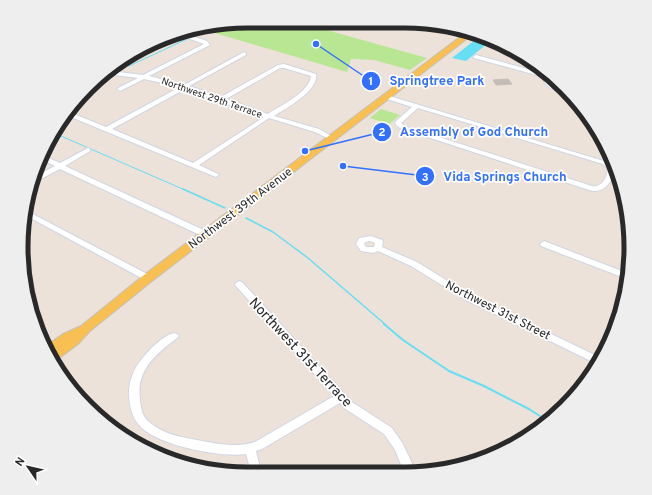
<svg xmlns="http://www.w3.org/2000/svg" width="652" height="495" viewBox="0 0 652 495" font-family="Overpass,sans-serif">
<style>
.green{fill:#b8e692}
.water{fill:#66def4}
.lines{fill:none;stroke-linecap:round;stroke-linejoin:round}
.stream-far2{stroke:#66def4;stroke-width:1}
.stream-far1{stroke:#66def4;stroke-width:1.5}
.stream{stroke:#66def4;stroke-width:2}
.building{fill:#c4bcb6;stroke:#c7beb3}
.minor-casing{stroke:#cfd5e3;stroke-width:2}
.major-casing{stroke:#c3c3c3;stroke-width:2}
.minor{fill:#fff;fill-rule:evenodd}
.major{fill:#f8bf53;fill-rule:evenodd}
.labels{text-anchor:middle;stroke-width:3.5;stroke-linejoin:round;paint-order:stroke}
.far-street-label{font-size:10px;fill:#292929;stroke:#fff}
.street-label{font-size:12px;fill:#292929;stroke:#fff}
.near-street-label{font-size:14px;fill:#292929;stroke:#fff}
.rim{fill:none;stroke:#292929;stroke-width:5}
.leader{fill:none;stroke:#3370ff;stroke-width:1.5}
.callout-dot{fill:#3370ff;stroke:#fff;stroke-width:1.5}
.mark-label{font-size:12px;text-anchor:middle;font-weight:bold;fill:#fff}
.callout-label{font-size:13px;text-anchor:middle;font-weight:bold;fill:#3370ff;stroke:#fff;stroke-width:3.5;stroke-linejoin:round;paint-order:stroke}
</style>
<rect width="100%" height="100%" fill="#ece2d9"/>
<!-- green -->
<g class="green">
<path d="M247 21H294L427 58 410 70 374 60 351 59 347 72 208 31 223 24Z"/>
<path d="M381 109 400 115 389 124 370 118Z"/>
</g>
<!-- water -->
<path class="water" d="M475 40 488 43 466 61 452 58Z"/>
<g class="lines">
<!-- stream-far2 -->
<g class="stream-far2">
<path d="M193 36 215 25"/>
<path d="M129 66 187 39"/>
<path d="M54 133 185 190"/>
</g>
<!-- stream-far1 -->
<g class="stream-far1">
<path d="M183 189 225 208"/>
<path d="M246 218 273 232 308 258 386 325"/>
</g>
<!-- stream -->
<path class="stream" d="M384 324 403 340 449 371 484 386 529 409 546 420"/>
</g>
<!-- building -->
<path class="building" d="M508 79 512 84 496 85 493 80Z"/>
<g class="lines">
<defs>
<g id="minor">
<path d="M448 26 475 34 484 39 454 32 448 28Z"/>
<path d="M180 32 207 41 210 45 149 76 184 85 244 52 246 53V55L189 86 221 97 278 65 284 64 316 74C319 91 286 108 274 116L319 129 333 137V139H329L315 132 269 118 199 165 218 174 219 175 216 177 66 115 69 112 106 127 180 87 144 79 120 91 117 89 118 88 138 78 106 74 110 71 143 75 204 44 176 34ZM280 68H284L311 76C309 93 281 105 268 114L226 99ZM185 89 264 117 193 163 112 129Z"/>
<path d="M476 55 549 75 553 79 550 82C555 86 560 87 565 92L550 88 544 82 547 78 474 58 473 57Z"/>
<path d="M386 95 607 162 610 164 614 174C610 184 604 192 592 191L400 128 396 125 395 122 412 107 384 98V96ZM418 108 603 164 608 169C607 177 602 188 592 186L404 126 401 123Z"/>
<path d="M590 119 593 121 596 130 593 129 590 126Z"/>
<path d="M88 148 90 149V151L65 166 208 232 209 234 208 236H202L60 169 35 182 32 183 34 177 55 166 40 159 42 155 60 163Z"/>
<path d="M25 210 151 276 152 278 151 280H145L25 215Z"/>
<path d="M371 236 382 240 383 242 382 247 417 262 472 296 599 357 597 364 466 300 411 266 378 251 373 253 361 251 356 244 359 238ZM370 241 375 243 374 247H366L364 244 365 242Z"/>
<path d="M544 241 627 273V279L541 246 540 244Z"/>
<path d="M239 281 242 282 352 402 392 428 403 444 416 472H404L395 450 384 434 344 408 340 403 262 449 256 451 261 472H251L246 454C221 458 155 445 139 425 132 417 130 407 129 397 128 383 133 370 141 360 149 350 162 336 174 333L177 334 179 336 177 338C155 355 136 370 140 400 141 409 142 416 149 422 163 434 180 437 197 440 217 444 236 448 255 442L334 396 236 286 235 284Z"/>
</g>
<path id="major" d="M468 31 473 34 152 281 90 331 78 344 54 362 46 346 63 334 81 326 144 275Z"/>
</defs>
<!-- minor casing -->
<use href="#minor" class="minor-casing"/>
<!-- major casing -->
<use href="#major" class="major-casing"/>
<!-- minor -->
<use href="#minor" class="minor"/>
<!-- major -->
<use href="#major" class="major"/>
</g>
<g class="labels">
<!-- far-street labels -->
<g class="far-street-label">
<text transform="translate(212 97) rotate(19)" y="4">Northwest 29th Terrace</text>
</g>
<!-- street labels -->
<g class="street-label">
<text transform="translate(240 208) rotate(-37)" y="4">Northwest 39th Avenue</text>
<text transform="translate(498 310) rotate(27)" y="4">Northwest 31st Street</text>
</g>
<!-- near-street labels -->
<g class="near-street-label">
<text transform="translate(301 352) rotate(47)" y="5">Northwest 31st Terrace</text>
</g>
</g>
<!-- crop -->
<path d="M0 0H652V495H0ZM247 28H405A219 219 0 0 1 624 247V248A219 219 0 0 1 405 467H247A219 219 0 0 1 28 248V247A219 219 0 0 1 247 28Z" fill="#eee" fill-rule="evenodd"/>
<path class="rim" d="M247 28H405A219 219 0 0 1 624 247V248A219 219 0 0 1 405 467H247A219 219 0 0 1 28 248V247A219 219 0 0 1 247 28Z"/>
<!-- callouts -->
<path class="leader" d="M316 44L371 81M305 151L382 132M343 166L425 176"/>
<g class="callout-dot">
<circle cx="316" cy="44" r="4"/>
<circle cx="305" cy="151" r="4"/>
<circle cx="343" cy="166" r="4"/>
<circle cx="371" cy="81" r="10"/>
<circle cx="382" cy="132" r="10"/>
<circle cx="425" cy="176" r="10"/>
</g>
<g class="mark-label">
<text x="371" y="85">1</text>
<text x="382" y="136">2</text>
<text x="425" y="181">3</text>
</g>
<g class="callout-label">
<text x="437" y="85">Springtree Park</text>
<text x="474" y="136">Assembly of God Church</text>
<text x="505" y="181">Vida Springs Church</text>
</g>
<!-- north arrow -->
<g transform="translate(28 467) rotate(304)" stroke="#ffffff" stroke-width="3" paint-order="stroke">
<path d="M0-3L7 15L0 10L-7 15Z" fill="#292929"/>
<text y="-6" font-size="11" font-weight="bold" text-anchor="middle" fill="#292929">N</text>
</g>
</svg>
